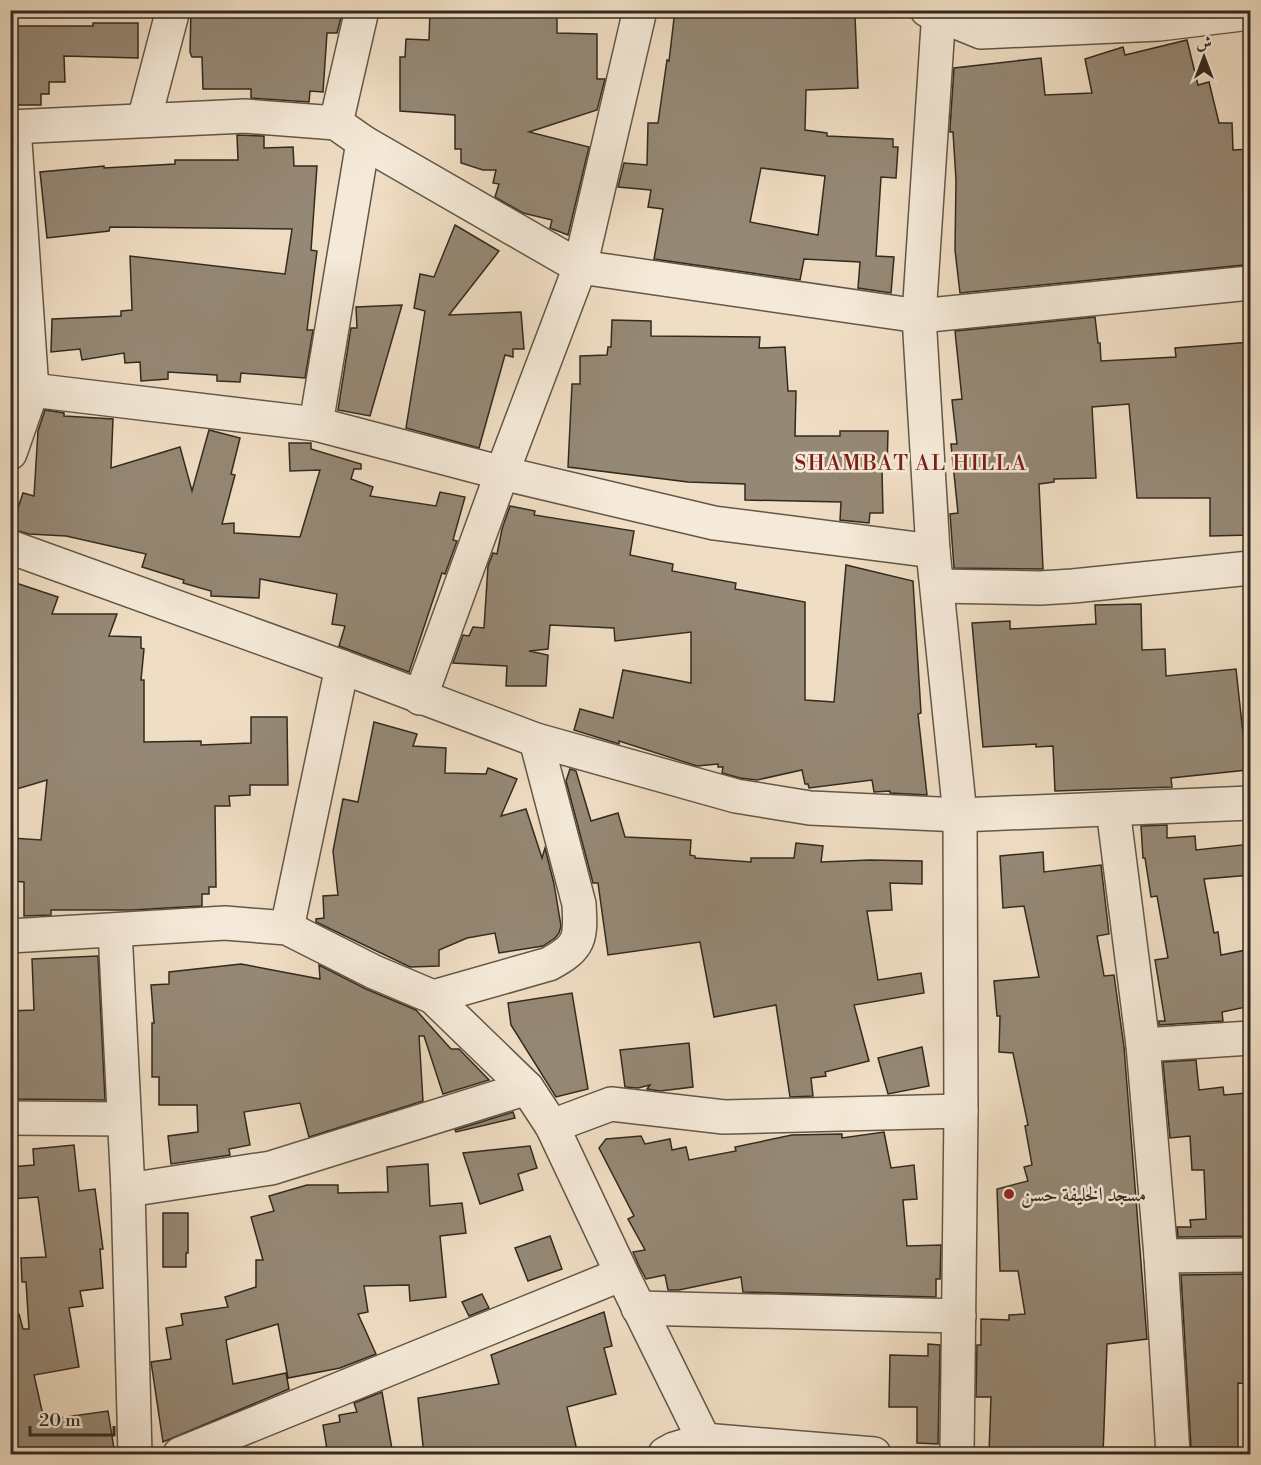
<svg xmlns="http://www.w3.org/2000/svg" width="1261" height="1465" viewBox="0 0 1261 1465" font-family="'Libre Bodoni',Amiri,serif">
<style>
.building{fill:#958875;stroke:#322a1f;stroke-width:1.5;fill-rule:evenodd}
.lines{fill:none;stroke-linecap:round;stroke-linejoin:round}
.minor-casing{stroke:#625748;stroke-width:36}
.minor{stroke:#f5ead9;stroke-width:33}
.poi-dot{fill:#8f2418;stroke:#f5ead9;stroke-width:2}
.labels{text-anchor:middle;stroke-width:5;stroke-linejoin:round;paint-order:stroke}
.poi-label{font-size:20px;fill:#322a1f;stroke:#f5ead9;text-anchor:start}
.neighbourhood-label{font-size:21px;letter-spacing:1.5px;fill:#7a1f14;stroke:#f5ead9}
</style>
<rect width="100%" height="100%" fill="#f0dec4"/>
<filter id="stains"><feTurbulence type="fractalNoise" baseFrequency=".00333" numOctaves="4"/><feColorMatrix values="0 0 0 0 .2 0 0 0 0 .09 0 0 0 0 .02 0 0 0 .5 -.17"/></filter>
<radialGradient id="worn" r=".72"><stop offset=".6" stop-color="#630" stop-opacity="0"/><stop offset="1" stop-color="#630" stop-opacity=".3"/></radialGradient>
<!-- building -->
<g class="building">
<path d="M191 10H230V13L275 10H343L337 33H327L323 92 310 91 309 102 251 98V89H203L202 57H192L190 52Z"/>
<path d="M430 10H541L540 17H557V33L597 34V79H605L597 110 529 132 589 147 568 235 550 228 552 220 523 213 495 197 499 184 493 183 496 170H483L461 163V149H455V115L400 111V57H405L406 39 429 40Z"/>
<path d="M675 10H770V15L793 18 855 16 858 88 806 90 805 130 827 133V136L893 139V147H898L896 178 881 177 876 256 894 257 891 293 858 288 860 262 804 259 800 280 654 259 663 209 648 207 651 190 618 187 624 163 647 165 648 123H658L667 60 669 61ZM761 168 825 176 818 235 750 222Z"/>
<path d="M93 23H138V58L64 56 65 82H49V94H41V105H10V26H93Z"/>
<path d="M1187 40 1198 85 1209 82 1219 123H1232L1233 150 1251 149V256L1244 257V265L960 293 955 250 956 180 953 132H950V128L954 68 1041 58 1045 95 1092 93 1085 59 1123 47 1125 55Z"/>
<path d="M237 135 264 136V148L293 147 294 166H317L311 250 317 251 307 330H313L305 378 241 373 240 382 217 381V375L168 372V379L141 381 140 362 125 363 124 353 82 360 80 349 51 352 52 319 121 316V311L132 310 130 256 285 274 292 229 110 227 109 231 47 238 40 172 104 166V168L175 164V160H238Z"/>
<path d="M455 225 499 251 449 315 521 312 524 349H513V357L505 355 479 448 406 428 425 311 414 308 420 274 434 277Z"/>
<path d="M402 305 370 416 338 410 351 328H357L356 307Z"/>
<path d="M1095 317 1098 343H1100L1101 361 1176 357 1175 348 1251 342V535L1210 536V498H1137L1129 404 1092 407 1096 478 1054 479V482L1039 484 1043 569 954 568 950 514 958 513 951 444H957L952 400 962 399 955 331Z"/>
<path d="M612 320 651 321V336L760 337 759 348 785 347 788 391H796L795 436H840V431H888L887 471H882L883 513H870L869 523 840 520 841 502 745 500V484L688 482 568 467 572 384H580V356L607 355 608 347H611Z"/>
<path d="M45 410 64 413V416L113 419 111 468 180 447 192 491 209 430 240 438 231 474 235 475 222 524 234 523V533L300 537 320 470 290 471 289 443H311V449L361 464V469H354L351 479 373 487 370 496 436 506 440 492 465 497 453 540 457 541 445 574 442 573 409 672 339 646 345 626 332 624 337 594 260 579 259 598 211 596V591L183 583 184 580 142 567 146 554 66 536 29 534 11 529 23 493 34 496 38 431Z"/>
<path d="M510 506 535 511 534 515 634 531 630 555 673 564 672 571 736 583 735 589 805 602V700L834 702 846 565 913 581 921 713 918 714 927 795 890 793V791L874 792 872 780 809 788 808 784H805L802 770 757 780 740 778 722 773 723 767H718V764L697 766 619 741V744L574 730 580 709 613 718 623 670 691 683V632L615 641 614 628 550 625 548 649 529 651 548 655 546 686H506L507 666 453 663 463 635 469 636 473 627 484 628 488 566 493 553 497 554 502 529Z"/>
<path d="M10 581 58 597 52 614H117L109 636 141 637V648L144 649 141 680H144V742L201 741V745L251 743V717H287L288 785H250V795L229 796 230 806H215L216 887H209V894H202V906L131 910H51V915L24 916V882L12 881V838L41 840 47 780 10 791Z"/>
<path d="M1141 604 1142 650 1165 649 1166 676 1236 669 1247 770 1171 778 1172 787 1055 791 1053 746 1036 747V744L983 747 972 623 1010 621V629L1096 624 1095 605Z"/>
<path d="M374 722 417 734 413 746 446 748 445 773 486 774 488 768 517 779 501 816 526 809 542 858 545 848 554 884 561 926 559 933 555 938 543 946 499 953 495 933 467 938 439 950V966L410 967 316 922V919L324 918 323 896 338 895 333 851 343 799 358 802Z"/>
<path d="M570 769 576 771 591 821 618 813 625 837 691 840 690 855 695 856V858L751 862V858H794L796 843 823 846 821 862 870 860 922 861V884L890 883 892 910 867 911 878 980 921 973 924 993 854 1005 869 1061 825 1072 826 1076 811 1078 813 1096 790 1097 776 1005 714 1017 700 942 608 955 598 883H593L566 781Z"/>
<path d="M1167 825V838L1195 836 1196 850 1251 844V875L1204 879 1214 933 1218 932 1221 955 1251 949V1006L1222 1012 1223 1021 1159 1025V1021H1165L1155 960 1168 958 1157 896 1151 897 1145 858H1143L1141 826Z"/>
<path d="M1043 852 1044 872 1101 865 1109 934 1097 936 1104 976 1114 975 1124 1047 1147 1339 1107 1344 1103 1455 989 1453 991 1397H976L977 1345H981V1319L1009 1320V1315L1025 1314 1018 1271H1000L997 1189 1028 1181 1024 1167 1032 1165 1025 1126 1028 1125 1013 1053 999 1052 1000 1016H997L994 981 1039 977 1024 906 1003 908 1000 856Z"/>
<path d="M98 956 105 1100 10 1099V1011L34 1010 32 959Z"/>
<path d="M241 964 320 979 319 965 366 989 416 1010 451 1049H459L489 1080 443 1094 424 1036H419L423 1101 309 1137 300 1103 244 1112 250 1145 229 1149 230 1155 171 1164 168 1136 198 1132 197 1105H159V1077H152V1023H154L151 985 169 984V972Z"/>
<path d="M572 993 588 1089 556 1097 511 1025 508 1003Z"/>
<path d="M689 1043 693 1087 660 1091 647 1089 650 1085 638 1088 625 1087 620 1050Z"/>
<path d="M922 1047 929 1086 888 1094 878 1058Z"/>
<path d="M1196 1060 1199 1090 1223 1087 1224 1095 1247 1093 1251 1124V1236L1178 1237 1177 1227H1191L1190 1220 1206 1219 1204 1170H1192L1190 1136 1170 1138 1163 1062Z"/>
<path d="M513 1112 515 1118 456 1132 455 1130Z"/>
<path d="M884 1132 891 1168 914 1165 917 1199 903 1200 907 1246 941 1245 940 1279H936V1297L743 1292 741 1277 679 1290H668L665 1275 646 1279 639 1266 633 1252 645 1250 628 1219 634 1216 599 1148 606 1139 641 1136 645 1144 670 1139 672 1150 686 1147 689 1160 736 1151 735 1147 792 1135 842 1134V1138Z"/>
<path d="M74 1145 79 1191 95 1189 103 1249H100L103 1288 80 1291 83 1306 69 1308 79 1367 34 1375 44 1420 108 1411 115 1455H10V1315L19 1314 23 1329H29L26 1282H22L21 1258 46 1257 38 1197 10 1199V1167L34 1165 33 1149Z"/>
<path d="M530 1146 537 1168 518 1174 523 1190 480 1204 463 1153Z"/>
<path d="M428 1164 430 1206 462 1203 466 1233 440 1236 446 1297 410 1301 409 1285 364 1286 368 1312 358 1314 376 1354 340 1368 288 1378 278 1324 226 1340 233 1384 286 1373 289 1389 163 1442 151 1362 171 1359 166 1328 183 1325 181 1314 228 1307 225 1297 256 1287V1260H263L251 1217 274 1211 269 1196 307 1185H338V1193L388 1192 387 1167Z"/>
<path d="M163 1213H188V1253H186V1267H163Z"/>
<path d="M550 1236 562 1269 528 1281 515 1248Z"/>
<path d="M1251 1274V1279H1244V1321H1247V1351H1251V1384L1238 1383V1447H1191L1181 1275Z"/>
<path d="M482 1294 489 1308 469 1316 462 1302Z"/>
<path d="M604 1312 612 1346 604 1348 616 1394 567 1407 578 1455H424L418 1398 499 1384 491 1355Z"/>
<path d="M928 1344 940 1345 938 1444 917 1443V1407H889L890 1355 928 1356Z"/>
<path d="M382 1392 392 1449 361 1455H328L323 1425 340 1422 339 1415 357 1412 354 1403Z"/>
</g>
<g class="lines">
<defs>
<g id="minor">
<path d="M927 10 981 32 1159 24 1250 13"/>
<path d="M939 10 919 316 933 551 960 815 961 1111 957 1454"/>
<path d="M144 120 173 10"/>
<path d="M336 123 362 10"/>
<path d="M10 127 245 116 336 123 363 142 580 267 919 316 1250 283"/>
<path d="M10 393 32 390 316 424 502 473 714 523 933 551"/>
<path d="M316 424 363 142"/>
<path d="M10 453 32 390 14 127"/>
<path d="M10 547 342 667 536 740 736 796 810 808 960 815 1250 803"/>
<path d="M938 586 1040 588 1073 586 1250 568"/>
<path d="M420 698 502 473 580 267 640 10"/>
<path d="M1113 809 1143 1045 1161 1256 1173 1454"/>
<path d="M287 928 342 667"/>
<path d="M115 930 128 1190 135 1454"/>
<path d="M10 936 225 923 287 928 374 972 433 997 527 1088 552 1126 622 1274 704 1440"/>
<path d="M433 997 549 964C581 947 581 938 579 904L536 740"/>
<path d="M1143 1045 1250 1038"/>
<path d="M10 1118 123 1119"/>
<path d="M552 1126 611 1104 724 1117 961 1111"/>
<path d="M128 1190 271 1168 527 1088"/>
<path d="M1161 1256 1250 1255"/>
<path d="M638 1308 959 1316"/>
<path d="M180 1454 622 1274"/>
<path d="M665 1454 674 1449 704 1440 874 1454"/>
</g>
</defs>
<!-- minor casing -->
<use href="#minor" class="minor-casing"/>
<!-- minor -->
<use href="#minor" class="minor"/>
</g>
<!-- markers -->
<circle class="poi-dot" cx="1009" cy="1194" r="6"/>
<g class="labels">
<!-- poi labels -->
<g class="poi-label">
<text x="1021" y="1201">مسجد الخليفة حسن</text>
</g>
<!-- neighbourhood labels -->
<g class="neighbourhood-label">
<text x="911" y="470">SHAMBAT AL HILLA</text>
</g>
</g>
<!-- margin -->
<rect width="1261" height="1465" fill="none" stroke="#f0dec4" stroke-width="36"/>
<rect x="12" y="12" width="1237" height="1441" fill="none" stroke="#322a1f" stroke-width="3"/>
<rect x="18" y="18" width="1225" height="1429" fill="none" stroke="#322a1f" stroke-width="1.5"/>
<!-- north arrow -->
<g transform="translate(1204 57)" stroke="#f5ead9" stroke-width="4.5" paint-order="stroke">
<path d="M0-4.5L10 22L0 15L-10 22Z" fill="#322a1f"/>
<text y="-9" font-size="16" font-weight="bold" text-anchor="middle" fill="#322a1f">ش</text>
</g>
<!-- scale -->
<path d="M30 1426v9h84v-9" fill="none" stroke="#322a1f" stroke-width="3"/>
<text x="39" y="1426" font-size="18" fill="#322a1f" stroke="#f5ead9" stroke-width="4.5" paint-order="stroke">20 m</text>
<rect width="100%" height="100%" filter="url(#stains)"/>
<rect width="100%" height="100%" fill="url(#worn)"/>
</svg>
